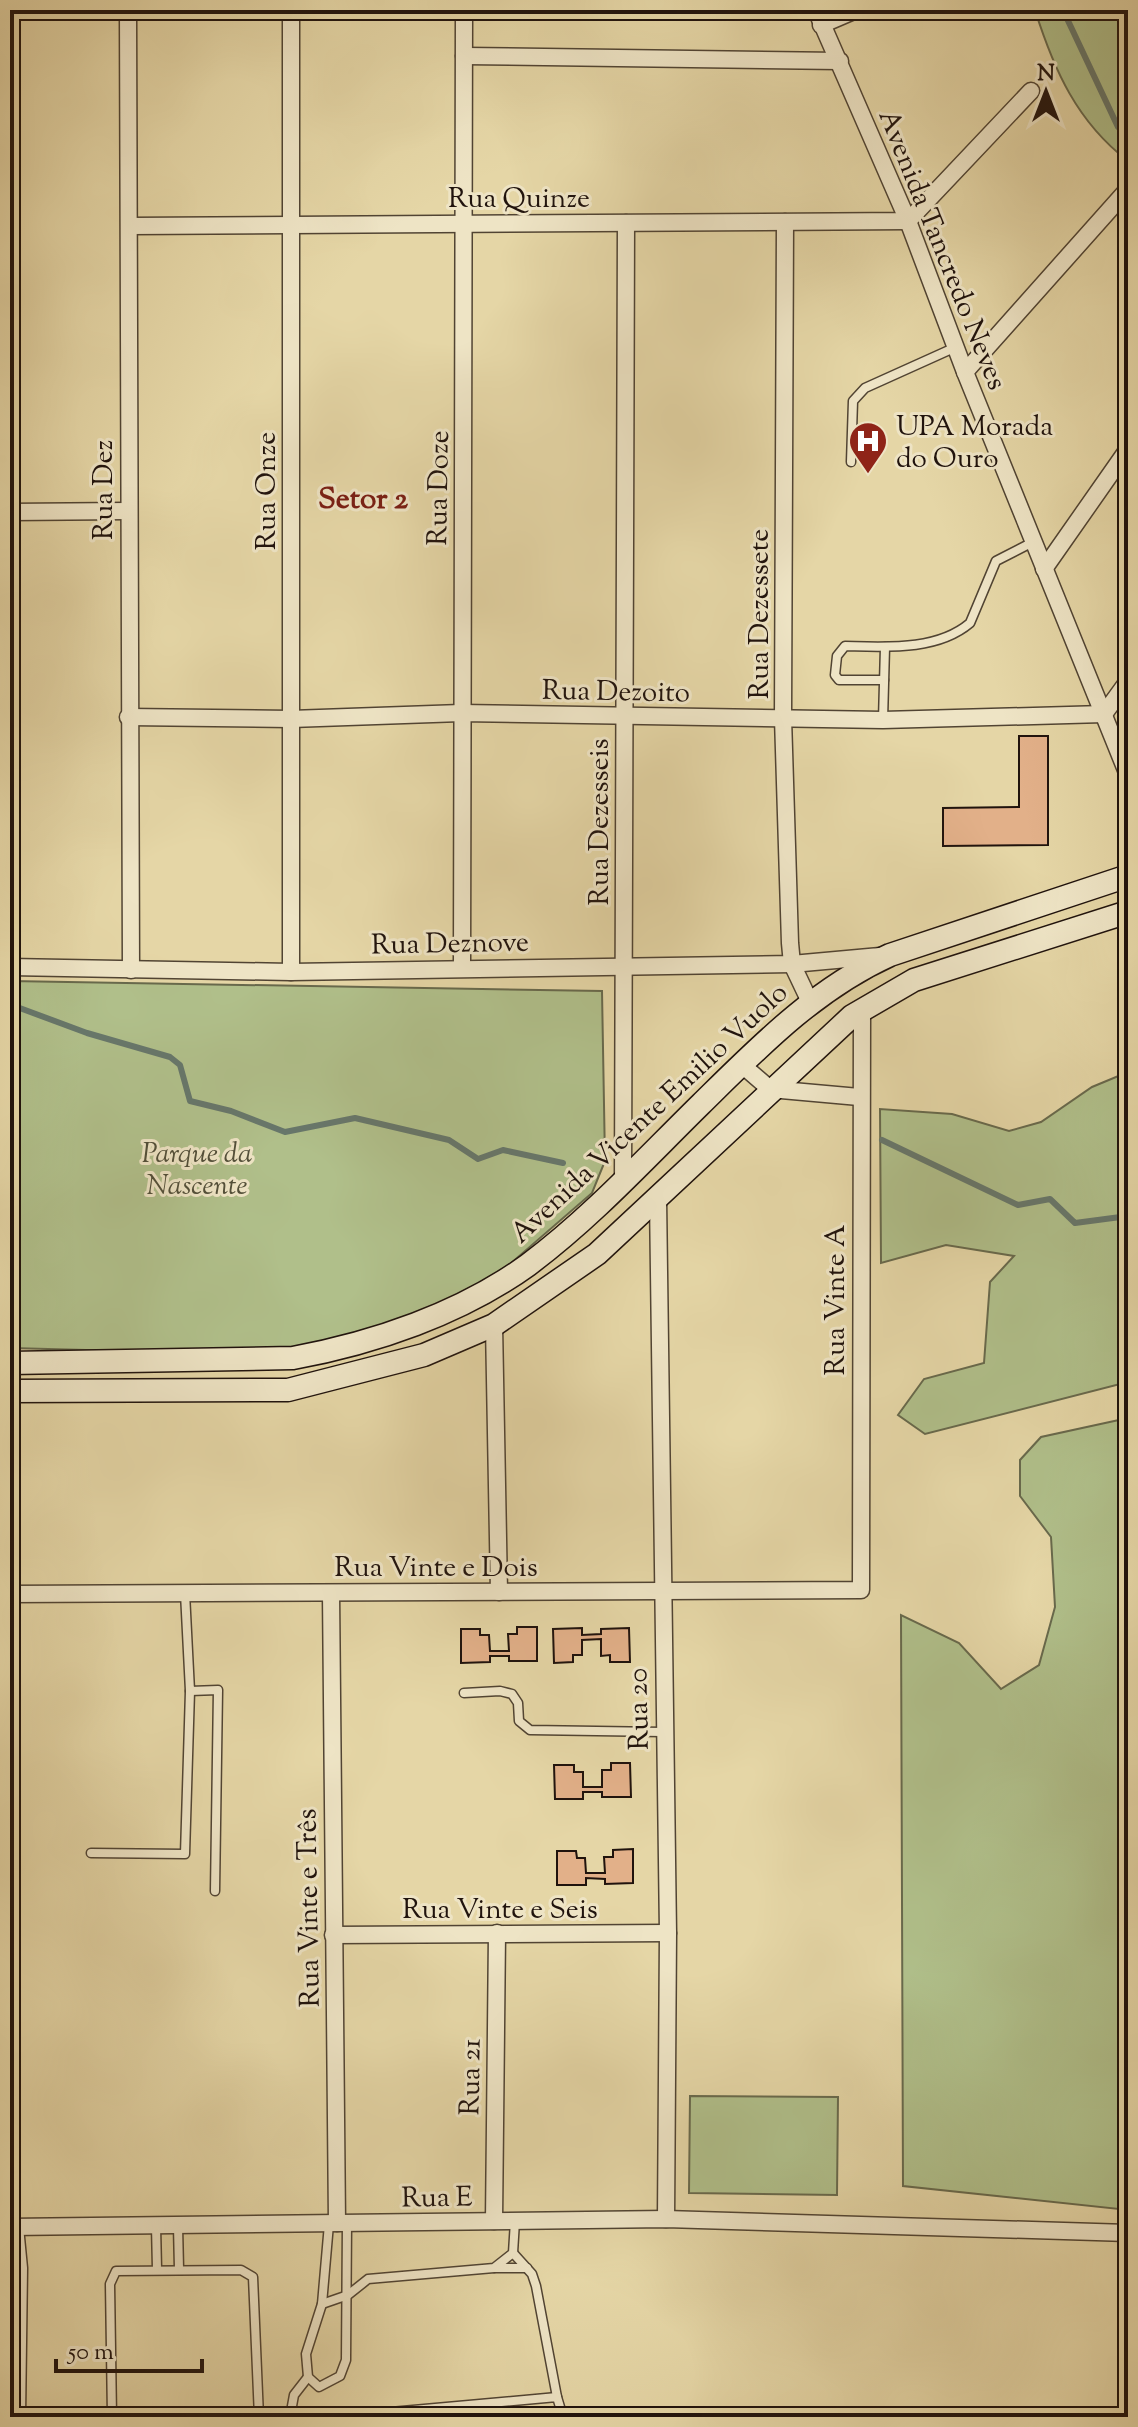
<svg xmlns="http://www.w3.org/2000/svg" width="1138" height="2427" viewBox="0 0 1138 2427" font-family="'Sorts Mill Goudy',serif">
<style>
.green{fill:#b0bf8a;stroke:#68694c;stroke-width:2}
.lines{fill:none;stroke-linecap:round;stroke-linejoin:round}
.stream{stroke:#67776b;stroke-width:6}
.building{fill:#e2b089;stroke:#20130d;stroke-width:2}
.lane-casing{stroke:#514433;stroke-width:11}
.street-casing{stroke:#514433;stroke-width:19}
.secondary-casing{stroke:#20130d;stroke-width:25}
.lane{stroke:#eee4c5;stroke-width:8}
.street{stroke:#eee4c5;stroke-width:16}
.secondary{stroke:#eee4c5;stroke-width:22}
.labels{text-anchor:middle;stroke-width:6;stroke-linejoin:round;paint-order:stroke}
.street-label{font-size:28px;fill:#20130d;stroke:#eee4c5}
.poi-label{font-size:28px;fill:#20130d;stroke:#eee4c5;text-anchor:start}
.park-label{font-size:28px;font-style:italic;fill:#524f39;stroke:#eee4c5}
.neighbourhood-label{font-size:30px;font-weight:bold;fill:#7a1f14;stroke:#eee4c5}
</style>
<rect width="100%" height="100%" fill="#e5d6a6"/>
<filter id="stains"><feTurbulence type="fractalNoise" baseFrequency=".0025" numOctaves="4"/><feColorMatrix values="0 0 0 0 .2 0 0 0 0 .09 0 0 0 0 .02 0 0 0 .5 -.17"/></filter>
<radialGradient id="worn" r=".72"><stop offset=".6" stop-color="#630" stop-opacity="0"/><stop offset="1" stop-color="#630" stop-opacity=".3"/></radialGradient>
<!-- green -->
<g class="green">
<path d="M1035 10H1120L1127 18 1128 161C1077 122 1054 70 1035 10Z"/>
<path d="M10 981 602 991 605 1161 592 1193 502 1271 426 1311 334 1342 239 1354 10 1348Z"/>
<path d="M1128 1072V1382L925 1434 898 1415 924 1379 984 1363 990 1282 1014 1256 946 1245 881 1263 880 1109 952 1114 1009 1131 1041 1122 1092 1087Z"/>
<path d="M1128 1418V2210L903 2186 901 1615 959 1643 1001 1689 1039 1665 1055 1607 1051 1537 1020 1496V1460L1041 1437Z"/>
<path d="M690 2096 838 2097 837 2195 689 2193Z"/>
</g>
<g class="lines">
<!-- stream -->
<g class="stream">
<path d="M1063 10 1118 127 1128 132"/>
<path d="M17 1007 87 1033 170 1057 180 1065 190 1101 231 1111 285 1132 355 1118 449 1140 478 1159 503 1150 563 1163"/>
<path d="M882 1140 1018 1205 1050 1199 1075 1223 1128 1216"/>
</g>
</g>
<!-- building -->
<g class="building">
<path d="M1019 736H1048V845L943 846V808L1019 807Z"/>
<path d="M517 1627H537V1661H509V1656H490V1662L461 1663V1629H480V1635H489L490 1651H509L508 1634H517Z"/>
<path d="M582 1628V1635L601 1634V1629L629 1628 630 1662H610V1655L601 1656V1639L582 1640V1655H573V1662L554 1663 553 1629Z"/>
<path d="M611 1763H630L631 1797H602V1792H583V1799H555L554 1765H574V1772H583V1787H602V1770H611Z"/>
<path d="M633 1849V1883L605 1884V1879L586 1878V1885H557V1851H576L577 1858H585L586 1873H605L604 1857H613V1850Z"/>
</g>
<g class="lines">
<defs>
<g id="lane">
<path d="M851 462 853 401 865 388 956 347"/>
<path d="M884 680H839L835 675 837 656 845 646C886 647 937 651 970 623L996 561 1033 542"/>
<path d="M883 720 885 647"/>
<path d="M185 1593 190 1691 218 1690 215 1891"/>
<path d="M464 1693 500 1691 512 1694 518 1703 519 1721 530 1730 663 1732"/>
<path d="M91 1853 185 1854 190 1691"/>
<path d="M329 2224 322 2304 306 2354 308 2377 319 2387 340 2376 346 2360 347 2223"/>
<path d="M156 2226 157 2269"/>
<path d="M178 2226 179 2269"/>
<path d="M19 2227 23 2268 21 2417"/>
<path d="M513 2253 532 2274 536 2286 557 2397"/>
<path d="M495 2268H527"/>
<path d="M322 2304 348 2295 368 2279 494 2268 513 2253 515 2221"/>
<path d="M112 2417 110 2284 116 2271 241 2270 253 2277 259 2417"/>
<path d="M290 2417 294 2395 308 2377"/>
<path d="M335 2417 557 2397 563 2417"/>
</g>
<g id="street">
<path d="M128 10 131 970"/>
<path d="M816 10 908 221 965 372 1128 775"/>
<path d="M821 25 856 10"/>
<path d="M464 56 840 61"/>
<path d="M785 222 783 718 790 943 792 964 810 1002"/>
<path d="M130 226 908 221 1031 91"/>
<path d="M965 372 1128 189"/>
<path d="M10 512 128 511"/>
<path d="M1044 569 1128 449"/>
<path d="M128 717 291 719 461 713 883 720 1104 714 1128 681"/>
<path d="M10 967 291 972 792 964 880 956"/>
<path d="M462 967 464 10"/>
<path d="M291 972V10"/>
<path d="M741 1064 770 1089 859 1097"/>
<path d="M623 1182 626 223"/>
<path d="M658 1198 668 1933 666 2219"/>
<path d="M494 1325 499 1592"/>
<path d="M331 1593 337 2223"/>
<path d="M10 1594 861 1590 862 1010"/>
<path d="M333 1935 668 1933"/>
<path d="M494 2221 497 1933"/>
<path d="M10 2227 666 2219 1128 2233"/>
</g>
<g id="secondary">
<path d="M10 1363 293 1358C374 1343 460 1314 528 1265 591 1218 645 1159 701 1104 759 1047 815 989 890 955L1128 876"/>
<path d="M10 1391 288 1390 424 1355 494 1325 597 1254 852 1016 914 980 1128 912"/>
</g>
</defs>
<!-- lane casing -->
<use href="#lane" class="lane-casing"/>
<!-- street casing -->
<use href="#street" class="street-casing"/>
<!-- secondary casing -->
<use href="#secondary" class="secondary-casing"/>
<!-- lane -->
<use href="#lane" class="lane"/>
<!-- street -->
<use href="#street" class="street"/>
<!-- secondary -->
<use href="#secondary" class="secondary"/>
</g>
<!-- icons -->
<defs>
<symbol id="hospital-pin" viewBox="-11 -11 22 30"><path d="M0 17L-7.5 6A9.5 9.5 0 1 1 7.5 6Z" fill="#8f2418" stroke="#eee4c5"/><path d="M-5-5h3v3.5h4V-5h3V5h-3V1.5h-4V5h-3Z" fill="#fff"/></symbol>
</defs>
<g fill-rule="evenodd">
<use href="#hospital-pin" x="846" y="419" width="44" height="60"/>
</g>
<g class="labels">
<!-- street labels -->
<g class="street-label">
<text x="519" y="207">Rua Quinze</text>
<text transform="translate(944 249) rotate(68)" y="10">Avenida Tancredo Neves</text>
<text transform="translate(437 488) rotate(-89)" y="10">Rua Doze</text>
<text transform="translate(102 490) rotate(-90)" y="10">Rua Dez</text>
<text transform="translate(265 491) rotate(-90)" y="10">Rua Onze</text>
<text transform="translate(758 614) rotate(-90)" y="10">Rua Dezessete</text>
<text transform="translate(616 690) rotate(1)" y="10">Rua Dezoito</text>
<text transform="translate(598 822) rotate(-90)" y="10">Rua Dezesseis</text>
<text transform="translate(450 942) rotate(-1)" y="10">Rua Deznove</text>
<text transform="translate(648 1112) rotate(-43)" y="10">Avenida Vicente Emilio Vuolo</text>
<text transform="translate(834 1300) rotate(-90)" y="10">Rua Vinte A</text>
<text x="436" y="1576">Rua Vinte e Dois</text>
<text transform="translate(637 1709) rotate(-91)" y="10">Rua 20</text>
<text transform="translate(307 1908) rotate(-91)" y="10">Rua Vinte e Três</text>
<text x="500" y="1918">Rua Vinte e Seis</text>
<text transform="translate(469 2077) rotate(-89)" y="10">Rua 21</text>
<text transform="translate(437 2196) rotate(-1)" y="10">Rua E</text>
</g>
<!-- poi labels -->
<g class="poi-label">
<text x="896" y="435">UPA Morada<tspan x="896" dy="32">do Ouro</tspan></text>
</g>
<!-- park labels -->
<g class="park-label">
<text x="197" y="1162">Parque da<tspan x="197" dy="32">Nascente</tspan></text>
</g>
<!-- neighbourhood labels -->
<g class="neighbourhood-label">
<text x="363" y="508">Setor 2</text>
</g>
</g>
<!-- margin -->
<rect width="1138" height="2427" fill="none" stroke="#e5d6a6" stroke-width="40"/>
<rect x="12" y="12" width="1114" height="2403" fill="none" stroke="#20130d" stroke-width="4"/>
<rect x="20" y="20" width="1098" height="2387" fill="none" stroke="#20130d" stroke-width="2"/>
<!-- north arrow -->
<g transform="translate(1046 92)" stroke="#eee4c5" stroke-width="6" paint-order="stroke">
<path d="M0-6L14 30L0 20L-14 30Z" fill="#20130d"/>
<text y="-12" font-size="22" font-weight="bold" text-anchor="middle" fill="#20130d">N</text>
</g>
<!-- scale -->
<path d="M56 2359v12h146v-12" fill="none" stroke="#20130d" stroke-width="4"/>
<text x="68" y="2359" font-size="24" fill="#20130d" stroke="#eee4c5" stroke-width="6" paint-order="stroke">50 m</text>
<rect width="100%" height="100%" filter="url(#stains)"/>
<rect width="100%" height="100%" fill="url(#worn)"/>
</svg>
